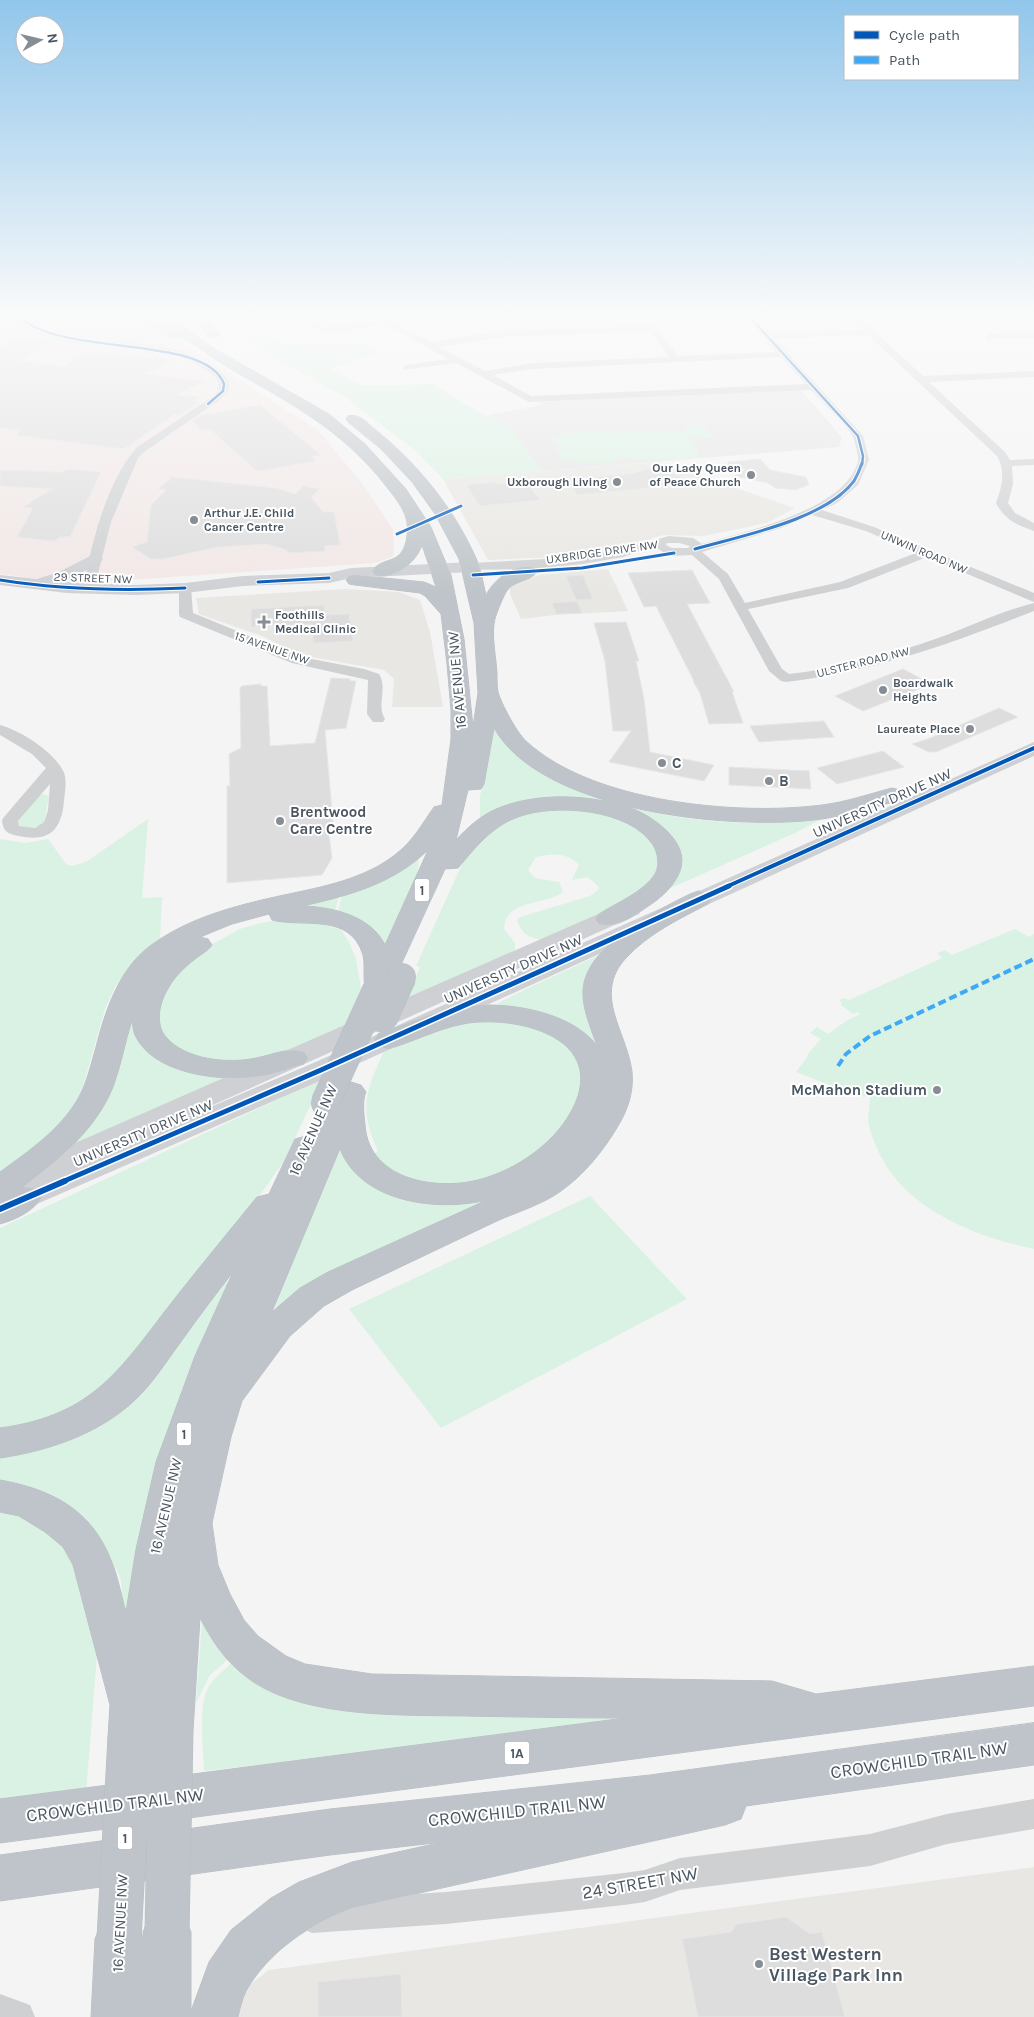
<svg xmlns="http://www.w3.org/2000/svg" width="1034" height="2017" viewBox="0 0 1034 2017" font-family="Karla,sans-serif">
<style>
.commercial{fill:#e8e7e3}
.education{fill:#e6e5e6}
.medical{fill:#f1e7e6}
.green{fill:#d9f2e3}
.building{fill:#ddddde;stroke:#e5e6e7}
.lines{fill:none;stroke-linecap:round;stroke-linejoin:round}
.highway-casing{stroke:#b9bec3;stroke-width:1}
.street{fill:#ced0d2;fill-rule:evenodd}
.secondary{fill:#ced0d4;fill-rule:evenodd}
.highway{fill:#bec4c9;fill-rule:evenodd}
.highway-bridge-far1-casing{stroke:#b9bec3;stroke-width:29;stroke-linecap:butt}
.highway-bridge-casing{stroke:#b9bec3;stroke-width:45;stroke-linecap:butt}
.highway-bridge-far1{stroke:#bec4c9;stroke-width:28}
.highway-bridge{stroke:#bec4c9;stroke-width:44}
.quiet{stroke:#3fa9f5;stroke-width:4;stroke-dasharray:8 4;stroke-linecap:butt}
.cycleway-far4-casing{stroke:#fff;stroke-width:4.5}
.cycleway-far3-casing{stroke:#fff;stroke-width:5}
.cycleway-far2-casing{stroke:#fff;stroke-width:6}
.cycleway-far1-casing{stroke:#fff;stroke-width:8}
.cycleway-casing{stroke:#fff;stroke-width:9}
.cycleway-far4{stroke:#0057b8;stroke-width:2.5}
.cycleway-far3{stroke:#0057b8;stroke-width:3}
.cycleway-far2{stroke:#0057b8;stroke-width:4}
.cycleway-far1{stroke:#0057b8;stroke-width:5}
.cycleway{stroke:#0057b8;stroke-width:6}
.poi-dot{fill:#868d94;stroke:#fff;stroke-width:2}
.labels{text-anchor:middle;stroke-width:4;stroke-linejoin:round;paint-order:stroke}
.far-poi-label{font-size:12px;font-weight:bold;fill:#4a5661;stroke:#fff;text-anchor:end}
.far-street-label{font-size:12px;fill:#4a5661;stroke:#fff}
.shield{fill:#fff;stroke:#808990;stroke-width:1}
.shield-label{font-size:14px;font-weight:bold;fill:#4a5661}
.street-label{font-size:15px;fill:#4a5661;stroke:#fff}
.poi-label{font-size:15px;font-weight:bold;fill:#4a5661;stroke:#fff;text-anchor:start}
.near-street-label{font-size:18px;fill:#4a5661;stroke:#fff}
.near-poi-label{font-size:18px;font-weight:bold;fill:#4a5661;stroke:#fff;text-anchor:start}
</style>
<rect width="100%" height="100%" fill="#f4f4f4"/>
<!-- commercial -->
<g class="commercial">
<path d="M658 462 795 508 769 522 752 526 704 536 664 535 652 538 642 545 602 555 488 560 443 479Z"/>
<path d="M608 569 628 611 555 615 521 619 510 594V588L516 582 540 575Z"/>
<path d="M345 589 399 592 420 600 430 632 443 707H392L394 679 384 670 300 655 262 636 199 614 196 598Z"/>
<path d="M1034 1867V2017H239L244 1989 269 1970Z"/>
</g>
<!-- education -->
<path class="education" d="M798 390H801L840 435 842 437 839 447 541 471 509 426 485 416 541 405 540 402Z"/>
<!-- medical -->
<path class="medical" d="M0 315H146L155 325 319 431 364 486 393 529 394 553 392 557 375 563 142 579H40L0 574Z"/>
<!-- green -->
<g class="green">
<path d="M216 315H264L248 324 283 344 339 345 360 342 379 352 331 369 363 386 433 384 485 416 509 426 541 471 443 479 415 450 346 398 275 358Z"/>
<path d="M338 315H369L378 321 323 328 312 321 316 318Z"/>
<path d="M705 426 713 437 690 438 682 427Z"/>
<path d="M659 430 661 433 684 432 699 453 697 454 698 456 695 458 647 461 645 459 633 460 631 457 617 458 618 462 578 464 576 460 563 461 552 438C560 430 599 433 613 432L615 435H620L618 432Z"/>
<path d="M492 724C532 800 675 822 752 823 774 823 798 818 820 820L795 833 664 891 677 848 589 801 480 819V797Z"/>
<path d="M43 794 49 796 44 822 34 828 19 826 18 822 38 796Z"/>
<path d="M569 806 634 821 665 858 645 893 542 940C528 938 521 933 517 920L520 917 590 896 598 890 599 887 588 877 572 880 579 865C568 853 552 853 536 857L528 870 535 878 559 882 563 892C544 906 505 899 504 929L515 943V954L405 1002 420 967 416 966 467 853 509 816Z"/>
<path d="M148 819 142 898 162 897 160 941 141 953 115 987 105 1009 79 1100 65 1125 0 1179V839L25 843 48 839 66 864 72 866 86 862Z"/>
<path d="M419 858C417 892 399 923 385 953L338 912 342 895 388 876Z"/>
<path d="M336 895 339 896 335 911 331 912C271 901 184 932 149 984 107 1047 178 1072 228 1075L229 1079 53 1159 90 1124 99 1111C107 1088 115 1065 121 1042 125 1026 129 1010 135 995 166 921 269 912 336 895Z"/>
<path d="M297 916 341 930 349 942 356 959 362 994 347 1026 314 1042 253 1061 202 1060 161 1040 152 1010 165 984 203 949 240 929 257 924Z"/>
<path d="M1015 929 1029 937 1034 934V1249C973 1236 901 1208 876 1146 873 1138 869 1129 868 1120 868 1113 870 1105 870 1097L852 1094 796 1072 808 1056 807 1055 821 1039 810 1033 817 1027 828 1034 846 1021 860 1014 857 1012 853 1014 840 1004 842 1003 839 1000 845 998 849 1000 942 958 937 953 945 950 952 955Z"/>
<path d="M608 951 603 1045 567 1160 275 1310 280 1283 342 1136 418 1197 557 1161 597 1054 495 1007 500 1002 528 988Z"/>
<path d="M486 1019 536 1024 580 1055 583 1099 543 1154 470 1186 415 1182 386 1168 373 1154 378 1151C358 1108 366 1091 384 1051L453 1025Z"/>
<path d="M320 1080 322 1081 284 1161 205 1273 87 1406 0 1433V1228Z"/>
<path d="M590 1196 687 1299 441 1428 349 1309Z"/>
<path d="M228 1278 225 1299 126 1610C119 1603 123 1590 121 1581 119 1573 114 1566 111 1559 87 1509 55 1488 0 1480V1451L53 1439Z"/>
<path d="M0 1508 35 1522 75 1557 95 1628 97 1655 86 1793 0 1806Z"/>
<path d="M203 1607 228 1659 210 1675 196 1703Z"/>
<path d="M234 1661 656 1715 416 1745 409 1748 204 1771C204 1748 197 1706 209 1686 216 1676 225 1669 234 1661Z"/>
</g>
<!-- building -->
<g class="building">
<path d="M20 337 55 341 19 361 65 366 86 352 173 360 145 374 205 381 175 395 200 397 195 401 199 402 180 415 175 414 124 449 16 435 20 430 0 428V347Z"/>
<path d="M260 405 321 455 311 457 316 461 257 471 209 429 202 431 192 421 201 415Z"/>
<path d="M760 459 770 470 806 477 809 485 795 490 775 488 768 483 734 476 745 469 728 465V462Z"/>
<path d="M654 467H660L683 477 648 488 578 495 565 480 634 473Z"/>
<path d="M68 469 101 472 70 537H60L54 541 17 537 33 508 23 507 52 489 0 486V470L62 472Z"/>
<path d="M173 477 276 488 295 494 303 486 320 489 311 497 323 512H334L340 545 324 546 325 551 287 553V550L267 544 217 547 162 559H151L132 547 147 542 151 505 166 490 158 489Z"/>
<path d="M496 482 498 484 526 482 540 500 480 506 466 485Z"/>
<path d="M692 570 710 603 687 604 734 692H732L743 723 709 724 700 693 693 681H694L656 606 644 607 628 573Z"/>
<path d="M583 575 593 599 576 600 566 576Z"/>
<path d="M577 601 582 613 556 614 552 603Z"/>
<path d="M324 605 325 615 349 614 353 641 314 643 312 624 251 627V609Z"/>
<path d="M626 622 639 661H636L644 699 650 752 714 765 704 781 609 762 631 731H613L605 661 594 623Z"/>
<path d="M903 669 931 684 863 711 835 696Z"/>
<path d="M331 678 350 679V681H356L346 728 325 730 334 834 329 835 332 858 322 875 227 883V786H230L229 754 241 748 240 688 242 686 261 684V686H267L270 746 315 743Z"/>
<path d="M999 708 1018 717 936 752H929L912 744 928 739Z"/>
<path d="M824 721 834 737 759 742 750 726Z"/>
<path d="M883 751 904 767 837 784 817 768Z"/>
<path d="M729 767 809 771 811 789 729 785Z"/>
<path d="M786 1917 810 1934 822 1932 845 2017H698L682 1939 731 1932 737 1924Z"/>
<path d="M401 1974 402 2017H318V1982Z"/>
</g>
<g class="lines">
<defs>
<g id="highway">
<path d="M49 315H92L86 319 22 325 16 321 22 317Z"/>
<path d="M126 315H147L164 323 156 315H169L210 346 329 414 365 444 406 489 431 527 451 575 464 639 473 727 478 693 474 623 459 559 435 514 412 482 381 449 348 422 346 419 348 416C360 413 368 424 377 431 419 465 454 509 476 558 481 569 483 583 486 595 495 578 515 563 534 568L537 572C530 582 513 580 506 592 502 600 495 615 494 624 492 639 496 657 497 673 497 679 497 686 498 692 501 703 517 733 526 741 591 802 736 816 822 805 846 802 869 794 892 788L900 790 903 795 900 800C875 807 849 815 822 819 735 831 542 813 494 728L484 784 481 789 468 790 456 840C467 828 479 817 494 810 534 792 587 794 628 807 652 815 691 842 680 871 675 885 662 897 650 905 635 915 617 929 599 924L595 919 599 914C616 903 644 892 655 874 660 865 658 853 653 845 630 809 555 803 518 817 492 826 475 848 458 868L445 869 388 993 378 995 368 993C361 982 366 968 363 955 350 912 303 928 272 920L269 914 232 924 200 937 208 939 212 945C207 952 201 954 195 959 185 967 175 976 169 987 160 1001 154 1023 166 1037 185 1060 229 1064 256 1058 272 1055 288 1047 304 1052L308 1058 304 1064C287 1069 269 1076 252 1077 216 1081 152 1073 135 1035 133 1031 133 1025 132 1020 125 1042 121 1066 113 1087 95 1131 59 1159 23 1187L37 1189 42 1197C34 1211 15 1220 0 1224V1172C29 1151 61 1129 79 1097 87 1082 91 1064 96 1047 105 1011 119 969 150 946 189 917 238 905 284 895 322 887 365 879 396 854 413 841 422 824 434 807L442 805 451 739V710L447 664 441 614 425 596 420 593 355 585 349 584 346 580 349 576 355 575 424 582 436 587 422 545C416 563 394 580 375 575L372 571C383 555 403 567 407 536 410 515 399 503 386 486 340 427 287 402 224 365 212 358 194 343 183 339 179 337 174 339 169 336 155 329 143 321 128 318ZM428 850 385 945C371 916 333 907 303 906 350 895 393 884 428 850Z"/>
<path d="M193 315H205L220 334 219 337H209Z"/>
<path d="M699 891 708 894 712 899 708 904C679 919 648 934 626 958 592 995 627 1031 632 1072 634 1091 628 1110 618 1126 604 1150 584 1175 561 1191 545 1203 518 1212 499 1220 450 1243 401 1267 352 1290L324 1306 290 1336 242 1401 231 1437 212 1523 218 1565 230 1594 244 1620 258 1636 286 1656 305 1664 372 1674 772 1681 816 1694 1034 1666V1706L0 1843V1799L625 1718C572 1718 519 1717 466 1716 403 1715 310 1718 255 1683 228 1665 215 1646 200 1618L193 1731 186 1746 171 1752 156 1746 152 1736 145 1752 130 1758 115 1752 108 1737 110 1705 73 1565 63 1547 45 1532 19 1516 0 1512V1480C51 1489 91 1509 111 1560 118 1576 121 1595 126 1612L136 1549 156 1462 195 1356 233 1272C215 1295 197 1319 180 1343 166 1362 153 1383 135 1400 99 1434 48 1451 0 1458V1428C96 1415 121 1367 176 1297 202 1264 230 1230 257 1197L269 1194 295 1139 306 1136 315 1138 341 1085 351 1082 361 1085 366 1092C362 1100 364 1115 365 1125 369 1182 441 1192 485 1178 524 1166 565 1135 578 1096 598 1032 507 1015 463 1024 437 1029 413 1042 388 1049L378 1046 374 1040 378 1034C406 1024 433 1012 462 1007 503 1000 572 1011 597 1046 591 1028 582 1009 583 990 586 945 656 911 690 894ZM340 1149C361 1203 438 1212 487 1200L328 1272 300 1288 272 1312Z"/>
<path d="M1034 1723V1765L746 1806 741 1819 725 1825 352 1908C311 1923 268 1952 246 1991 242 1999 240 2009 238 2017H141L143 1932 150 1915 167 1908 184 1915 191 1932V2011L209 1962 231 1930 271 1898 299 1882 352 1862 443 1842 330 1855 0 1901V1855L330 1809 650 1775Z"/>
<path d="M119 1915 136 1922 143 1939 141 2017H91L95 1939 102 1922Z"/>
</g>
</defs>
<!-- highway casing -->
<use href="#highway" class="highway-casing"/>
<!-- street -->
<g class="street">
<path d="M21 315C27 317 30 323 36 326 47 332 60 335 73 337 120 346 172 338 214 367 223 373 231 379 228 391L218 401 144 452 138 458 111 522 93 593H85L83 590C91 544 106 484 136 448L212 397 218 391C221 379 214 376 206 370 168 344 118 350 75 343 56 340 31 336 19 321L0 323V317Z"/>
<path d="M316 315H333L332 317 313 321 322 327H329L378 321 370 315H380L431 342 499 331 652 325 655 326 678 356 776 352 744 315H752L769 333 863 330 848 315H857L923 376 1034 371V377L929 382 1005 452 1010 460 1034 459V465L1012 466 1013 484 1008 503 1015 513 1034 523V531C1018 526 1004 519 996 503 1002 487 1006 471 997 456L868 335 774 338 863 436 869 460 858 485 837 503 822 510 874 527 1034 593V602L927 557 848 588 748 609 782 669 789 674C841 668 891 655 941 637 971 626 1002 611 1034 603V611C953 643 873 672 786 682L781 681 769 671 719 579 692 555 669 556 654 546 623 557 583 564 527 569 467 570 465 567 467 564 471 563 583 557 616 551 669 536 693 538 702 544C744 532 846 510 858 461 859 456 855 445 854 439 850 428 820 400 811 390L529 402 456 363 403 370V366L406 365 448 359C437 353 392 325 383 325 357 326 324 343 303 321L309 316ZM650 331 669 357 533 363 485 371 439 347 499 337ZM781 357 806 384 531 396 493 375 533 369ZM812 515 866 531 916 553 840 582 745 603 728 574 702 552 781 528ZM667 543H679L690 546 688 548H672L666 545Z"/>
<path d="M1034 331V337L993 339 989 341 985 338 990 333Z"/>
<path d="M185 584 191 588 193 613 301 657 364 669 379 674C388 688 376 706 385 719L383 722H373L367 714 368 680 292 663 180 617 179 614V588Z"/>
<path d="M0 725C20 730 56 753 64 773 67 781 65 791 64 800 62 828 51 843 19 836 8 834 3 832 2 820L4 817 46 768 32 754 0 735ZM50 784 48 810 44 822 35 828 19 826 18 821Z"/>
<path d="M1034 1799V1829L947 1844 870 1866 680 1890 645 1902 624 1905 446 1924 312 1933 301 1928 296 1917 301 1906 312 1901 446 1892 624 1873 645 1870 680 1858 870 1834 947 1814Z"/>
<path d="M0 1994 30 2005 35 2017H0Z"/>
</g>
<!-- secondary -->
<g class="secondary">
<path d="M94 554 100 555 103 559 100 563 64 582 135 585 185 583 243 576 329 573 351 568 471 562 477 563 480 567 477 571 471 572 351 578 329 583 243 586 185 593 135 595 67 593 0 585V575L37 579 59 572Z"/>
<path d="M1034 742V756L331 1076 0 1220V1176L621 904 630 902 639 904 642 909 639 914 166 1126 311 1064Z"/>
</g>
<!-- highway -->
<use href="#highway" class="highway"/>
<defs>
<g id="highway-bridge-far1">
<path d="M383 1019 402 977"/>
<path d="M325 1103 378 987"/>
</g>
<g id="highway-bridge">
<path d="M167 1932 171 1731"/>
<path d="M119 1939 130 1737"/>
</g>
</defs>
<!-- highway-bridge-far1 casing -->
<use href="#highway-bridge-far1" class="highway-bridge-far1-casing"/>
<!-- highway-bridge casing -->
<use href="#highway-bridge" class="highway-bridge-casing"/>
<!-- highway-bridge-far1 -->
<use href="#highway-bridge-far1" class="highway-bridge-far1"/>
<!-- highway-bridge -->
<use href="#highway-bridge" class="highway-bridge"/>
<!-- quiet -->
<path class="quiet" d="M838 1066 846 1054 870 1036 1034 959"/>
<defs>
<g id="cycleway-far4">
<path d="M748 315 858 436 863 456 862 465"/>
<path d="M21 318C64 357 206 334 224 384L223 391 208 404"/>
</g>
<g id="cycleway-far3">
<path d="M397 534 461 506"/>
<path d="M695 549C740 536 825 520 854 481 857 476 860 469 862 463"/>
<path d="M473 575 582 568 674 553"/>
<path d="M0 580C62 590 123 591 185 588"/>
<path d="M258 582 329 578"/>
</g>
<path id="cycleway-far2" d="M726 887 1034 748"/>
<path id="cycleway-far1" d="M62 1182 321 1070 729 886"/>
<path id="cycleway" d="M0 1209 65 1181"/>
</defs>
<!-- cycleway-far4 casing -->
<use href="#cycleway-far4" class="cycleway-far4-casing"/>
<!-- cycleway-far3 casing -->
<use href="#cycleway-far3" class="cycleway-far3-casing"/>
<!-- cycleway-far2 casing -->
<use href="#cycleway-far2" class="cycleway-far2-casing"/>
<!-- cycleway-far1 casing -->
<use href="#cycleway-far1" class="cycleway-far1-casing"/>
<!-- cycleway casing -->
<use href="#cycleway" class="cycleway-casing"/>
<!-- cycleway-far4 -->
<use href="#cycleway-far4" class="cycleway-far4"/>
<!-- cycleway-far3 -->
<use href="#cycleway-far3" class="cycleway-far3"/>
<!-- cycleway-far2 -->
<use href="#cycleway-far2" class="cycleway-far2"/>
<!-- cycleway-far1 -->
<use href="#cycleway-far1" class="cycleway-far1"/>
<!-- cycleway -->
<use href="#cycleway" class="cycleway"/>
</g>
<!-- sky -->
<linearGradient id="sky" x2="0" y2="1"><stop stop-color="#91c6eb"/><stop offset="0.53" stop-color="#fafafa"/><stop offset="1" stop-color="#fafafa" stop-opacity="0"/></linearGradient>
<rect width="1034" height="597" fill="url(#sky)"/>
<!-- markers -->
<g class="poi-dot">
<circle cx="751" cy="475" r="5"/>
<circle cx="617" cy="482" r="5"/>
<circle cx="194" cy="520" r="5"/>
<path d="M261.5 614.5h5v5h5v5h-5v5h-5v-5h-5v-5h5z"/>
<circle cx="883" cy="690" r="5"/>
<circle cx="970" cy="729" r="5"/>
<circle cx="662" cy="763" r="5"/>
<circle cx="769" cy="781" r="5"/>
<circle cx="280" cy="821" r="5"/>
<circle cx="937" cy="1090" r="5"/>
<circle cx="759" cy="1964" r="5"/>
</g>
<g class="labels">
<!-- far-poi labels -->
<g class="far-poi-label">
<text x="741" y="472">Our Lady Queen<tspan x="741" dy="14">of Peace Church</tspan></text>
<text x="607" y="486">Uxborough Living</text>
<text x="204" y="517" text-anchor="start">Arthur J.E. Child<tspan x="204" dy="14">Cancer Centre</tspan></text>
<text x="275" y="619" text-anchor="start">Foothills<tspan x="275" dy="14">Medical Clinic</tspan></text>
<text x="893" y="687" text-anchor="start">Boardwalk<tspan x="893" dy="14">Heights</tspan></text>
<text x="960" y="733">Laureate Place</text>
</g>
<!-- far-street labels -->
<g class="far-street-label">
<text transform="translate(602 552) rotate(-8)" y="4">UXBRIDGE DRIVE NW</text>
<text transform="translate(924 552) rotate(23)" y="4">UNWIN ROAD NW</text>
<text transform="translate(93 578) rotate(2)" y="4">29 STREET NW</text>
<text transform="translate(272 648) rotate(19)" y="4">15 AVENUE NW</text>
<text transform="translate(863 662) rotate(-14)" y="4">ULSTER ROAD NW</text>
</g>
<!-- shield labels -->
<g class="shield">
<rect x="414.5" y="878.5" width="15" height="23" rx="4"/>
<rect x="176.5" y="1422.5" width="15" height="23" rx="4"/>
<rect x="504.5" y="1741.5" width="25" height="23" rx="4"/>
<rect x="117.5" y="1826.5" width="15" height="23" rx="4"/>
</g>
<g class="shield-label">
<text x="422" y="895">1</text>
<text x="184" y="1439">1</text>
<text x="517" y="1758">1A</text>
<text x="125" y="1843">1</text>
</g>
<!-- street labels -->
<g class="street-label">
<text transform="translate(457 680) rotate(-95)" y="5">16 AVENUE NW</text>
<text transform="translate(882 803) rotate(-24)" y="5">UNIVERSITY DRIVE NW</text>
<text transform="translate(513 969) rotate(-24)" y="5">UNIVERSITY DRIVE NW</text>
<text transform="translate(313 1130) rotate(-66)" y="5">16 AVENUE NW</text>
<text transform="translate(143 1133) rotate(-23)" y="5">UNIVERSITY DRIVE NW</text>
<text transform="translate(166 1506) rotate(-77)" y="5">16 AVENUE NW</text>
<text transform="translate(120 1923) rotate(-87)" y="5">16 AVENUE NW</text>
</g>
<!-- poi labels -->
<g class="poi-label">
<text x="672" y="768">C</text>
<text x="779" y="786">B</text>
<text x="290" y="817">Brentwood<tspan x="290" dy="17">Care Centre</tspan></text>
<text x="927" y="1095" text-anchor="end">McMahon Stadium</text>
</g>
<!-- near-street labels -->
<g class="near-street-label">
<text transform="translate(919 1760) rotate(-8)" y="6">CROWCHILD TRAIL NW</text>
<text transform="translate(115 1805) rotate(-7)" y="6">CROWCHILD TRAIL NW</text>
<text transform="translate(517 1811) rotate(-6)" y="6">CROWCHILD TRAIL NW</text>
<text transform="translate(640 1883) rotate(-10)" y="6">24 STREET NW</text>
</g>
<!-- near-poi labels -->
<g class="near-poi-label">
<text x="769" y="1960">Best Western<tspan x="769" dy="21">Village Park Inn</tspan></text>
</g>
</g>
<!-- legend -->
<rect x="844" y="15" width="175" height="65" fill="#ffffff" stroke="#b7bbc0"/>
<rect x="854" y="31" width="25" height="8" fill="#0057b8" stroke="#b7bbc0"/>
<text x="889" y="40" font-size="15" fill="#4a5661">Cycle path</text>
<rect x="854" y="56" width="25" height="8" fill="#3fa9f5" stroke="#b7bbc0"/>
<text x="889" y="65" font-size="15" fill="#4a5661">Path</text>
<!-- north arrow -->
<g transform="translate(40 40) rotate(82)"><circle r="24" fill="#ffffff" stroke="#b7bbc0"/>
<path d="M0-4L9 19L0 12L-9 19Z" fill="#868d94"/>
<text y="-8" font-size="14" font-weight="bold" text-anchor="middle" fill="#4a5661">N</text>
</g>
</svg>
